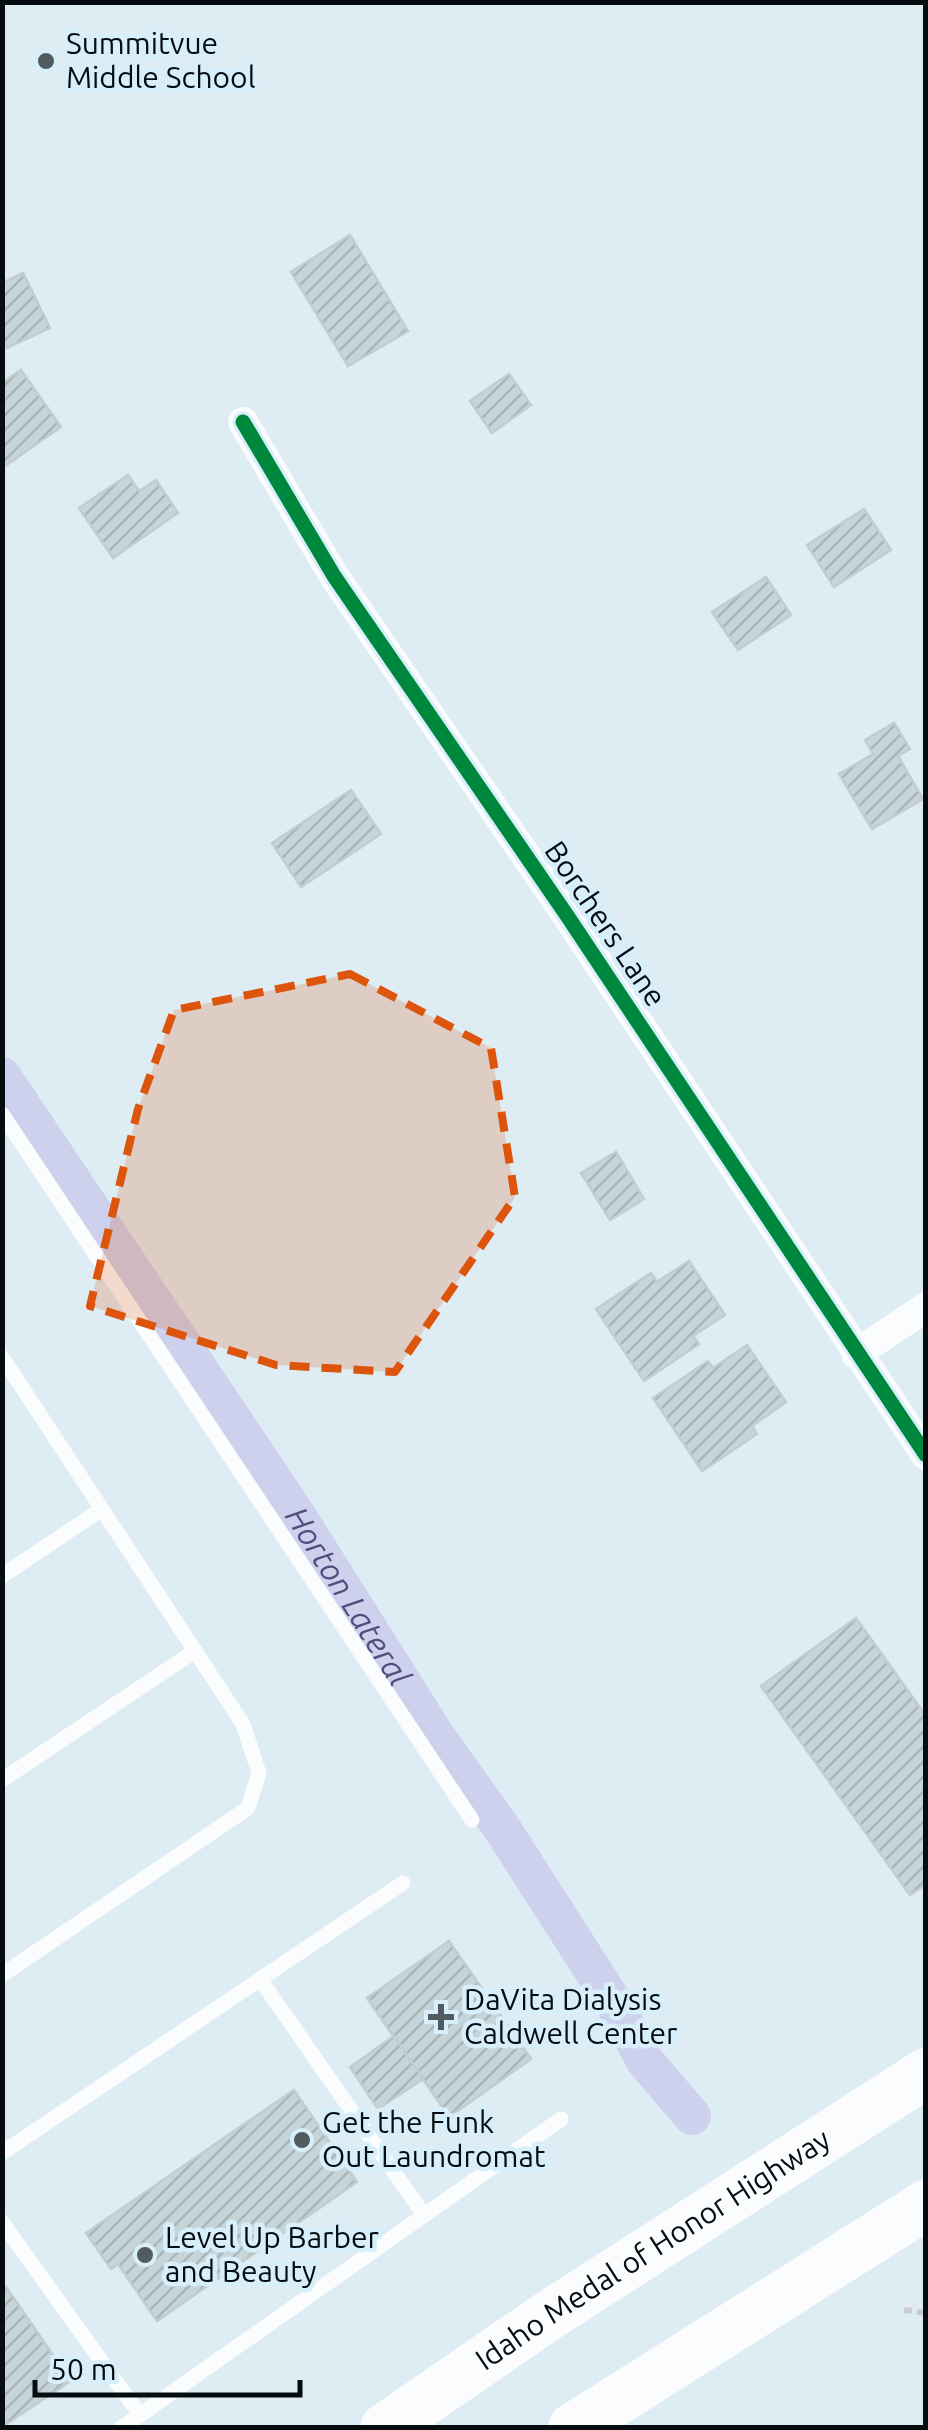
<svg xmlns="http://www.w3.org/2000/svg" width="928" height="2430" viewBox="0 0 928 2430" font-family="Ubuntu,sans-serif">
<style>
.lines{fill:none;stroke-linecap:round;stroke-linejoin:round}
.canal{stroke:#ced1ee;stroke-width:38}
.building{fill:url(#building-hatch);stroke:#c1cdd0;stroke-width:2.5}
.path{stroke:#c9cdcf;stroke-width:6;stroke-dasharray:8 5;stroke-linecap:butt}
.service{stroke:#fafcfd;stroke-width:15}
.minor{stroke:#fafcfd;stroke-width:30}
.primary{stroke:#fafcfd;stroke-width:50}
.cycleway-casing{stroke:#d6effb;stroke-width:21}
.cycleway{stroke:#00873e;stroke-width:15}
.marked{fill:#dd550c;fill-opacity:0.2;stroke:#dd550c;stroke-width:8;stroke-dasharray:20 12;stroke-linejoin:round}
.poi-dot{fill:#515b60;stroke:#d6effb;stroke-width:4}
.labels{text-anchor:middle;stroke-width:9;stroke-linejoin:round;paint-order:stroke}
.poi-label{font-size:30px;fill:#050d11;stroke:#d6effb;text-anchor:start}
.street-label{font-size:30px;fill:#050d11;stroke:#d6effb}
.water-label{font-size:32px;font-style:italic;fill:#504d7f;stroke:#d6effb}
</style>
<defs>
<pattern id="building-hatch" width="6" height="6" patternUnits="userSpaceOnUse" patternTransform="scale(2.5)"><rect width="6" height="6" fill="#c6d5d9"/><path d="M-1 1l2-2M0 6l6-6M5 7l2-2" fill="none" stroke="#a9b6b9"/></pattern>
</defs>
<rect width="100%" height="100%" fill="#deecf3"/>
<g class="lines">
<!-- canal -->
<path class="canal" id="s1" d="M2 1076 296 1514 436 1736 503 1830 615 2005 645 2061 692 2116"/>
</g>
<!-- building -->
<g class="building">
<path d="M350 235 408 331 348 366 291 272Z"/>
<path d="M23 273 50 328 7 348 2 340V283Z"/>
<path d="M21 370 61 427 2 468V383Z"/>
<path d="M509 374 531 405 492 433 470 401Z"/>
<path d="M128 475 139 491 156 480 178 513 113 558 79 508Z"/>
<path d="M864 509 891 550 834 587 807 545Z"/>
<path d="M766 577 791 615 738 650 712 612Z"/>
<path d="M894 723 910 749 898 756 923 799 872 829 839 774 873 754 865 740Z"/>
<path d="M351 790 381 834 301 887 272 843Z"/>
<path d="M616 1152 644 1199 610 1220 581 1173Z"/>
<path d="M689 1261 725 1315 693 1336 699 1344 644 1381 596 1309 651 1273 657 1282Z"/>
<path d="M747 1345 786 1402 752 1426 757 1434 702 1471 653 1398 708 1361 713 1368Z"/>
<path d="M856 1618 926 1716V1884L910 1895 761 1686Z"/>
<path d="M449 1941 531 2059 449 2117 367 1998Z"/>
<path d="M394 2036 423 2079 378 2109 350 2067Z"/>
<path d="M294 2090 357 2182 157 2321 118 2264 111 2269 86 2233Z"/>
<path d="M6 2287 71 2381 2 2427V2289Z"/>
</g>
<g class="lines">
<!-- path -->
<path class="path" d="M904 2310 926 2313"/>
<!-- service -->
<g class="service">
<path d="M2 1114 472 1820"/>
<path d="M2 1357 243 1724 259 1773 248 1808 2 1975"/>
<path d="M2 1576 102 1509"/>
<path d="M2 1780 195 1651"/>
<path d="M260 1979 424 2215"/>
<path d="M2 2153 403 1883"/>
<path d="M2 2222 140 2415 561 2119"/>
<path d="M121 2428 140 2415"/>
</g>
<!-- minor -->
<g class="minor">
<path d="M243 422 334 576 568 917 926 1455"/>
<path d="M856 1354 926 1307"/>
</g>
<!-- primary -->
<g class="primary">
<path id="s2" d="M385 2428 551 2314 926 2073"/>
<path d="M573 2428 926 2205"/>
</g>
<defs>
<path id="cycleway" d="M243 422 334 576 568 917 926 1455"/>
</defs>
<!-- cycleway casing -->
<use href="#cycleway" class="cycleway-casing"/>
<!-- cycleway -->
<use href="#cycleway" class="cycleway"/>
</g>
<!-- marked area -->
<path class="marked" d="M350 974 491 1048 515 1197 395 1372 276 1365 90 1306 138 1109 174 1010Z"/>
<!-- markers -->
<g class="poi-dot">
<circle cx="46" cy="61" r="10"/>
<path d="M436 2002h10v10h10v10h-10v10h-10v-10h-10v-10h10z"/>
<circle cx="302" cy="2140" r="10"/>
<circle cx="145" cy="2255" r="10"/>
</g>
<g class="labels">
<!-- poi labels -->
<g class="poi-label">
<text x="66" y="54">Summitvue<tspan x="66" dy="34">Middle School</tspan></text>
<text x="464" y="2010">DaVita Dialysis<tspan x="464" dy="34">Caldwell Center</tspan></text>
<text x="322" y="2133">Get the Funk<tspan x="322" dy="34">Out Laundromat</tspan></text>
<text x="165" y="2248">Level Up Barber<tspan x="165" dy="34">and Beauty</tspan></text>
</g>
<!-- street labels -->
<g class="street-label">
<text transform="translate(605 924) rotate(56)" y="10">Borchers Lane</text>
<text dy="10" stroke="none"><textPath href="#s2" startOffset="322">Idaho Medal of Honor Highway</textPath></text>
</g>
<!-- water labels -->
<g class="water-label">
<text dy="11" stroke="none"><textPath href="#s1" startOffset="625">Horton Lateral</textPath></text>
</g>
</g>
<!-- border -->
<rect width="928" height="2430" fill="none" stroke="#050d11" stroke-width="10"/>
<!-- scale -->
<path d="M35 2380v15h265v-15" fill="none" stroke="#050d11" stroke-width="5"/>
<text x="50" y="2380" font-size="30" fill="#050d11" stroke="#d6effb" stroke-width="8" paint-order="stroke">50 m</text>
</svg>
